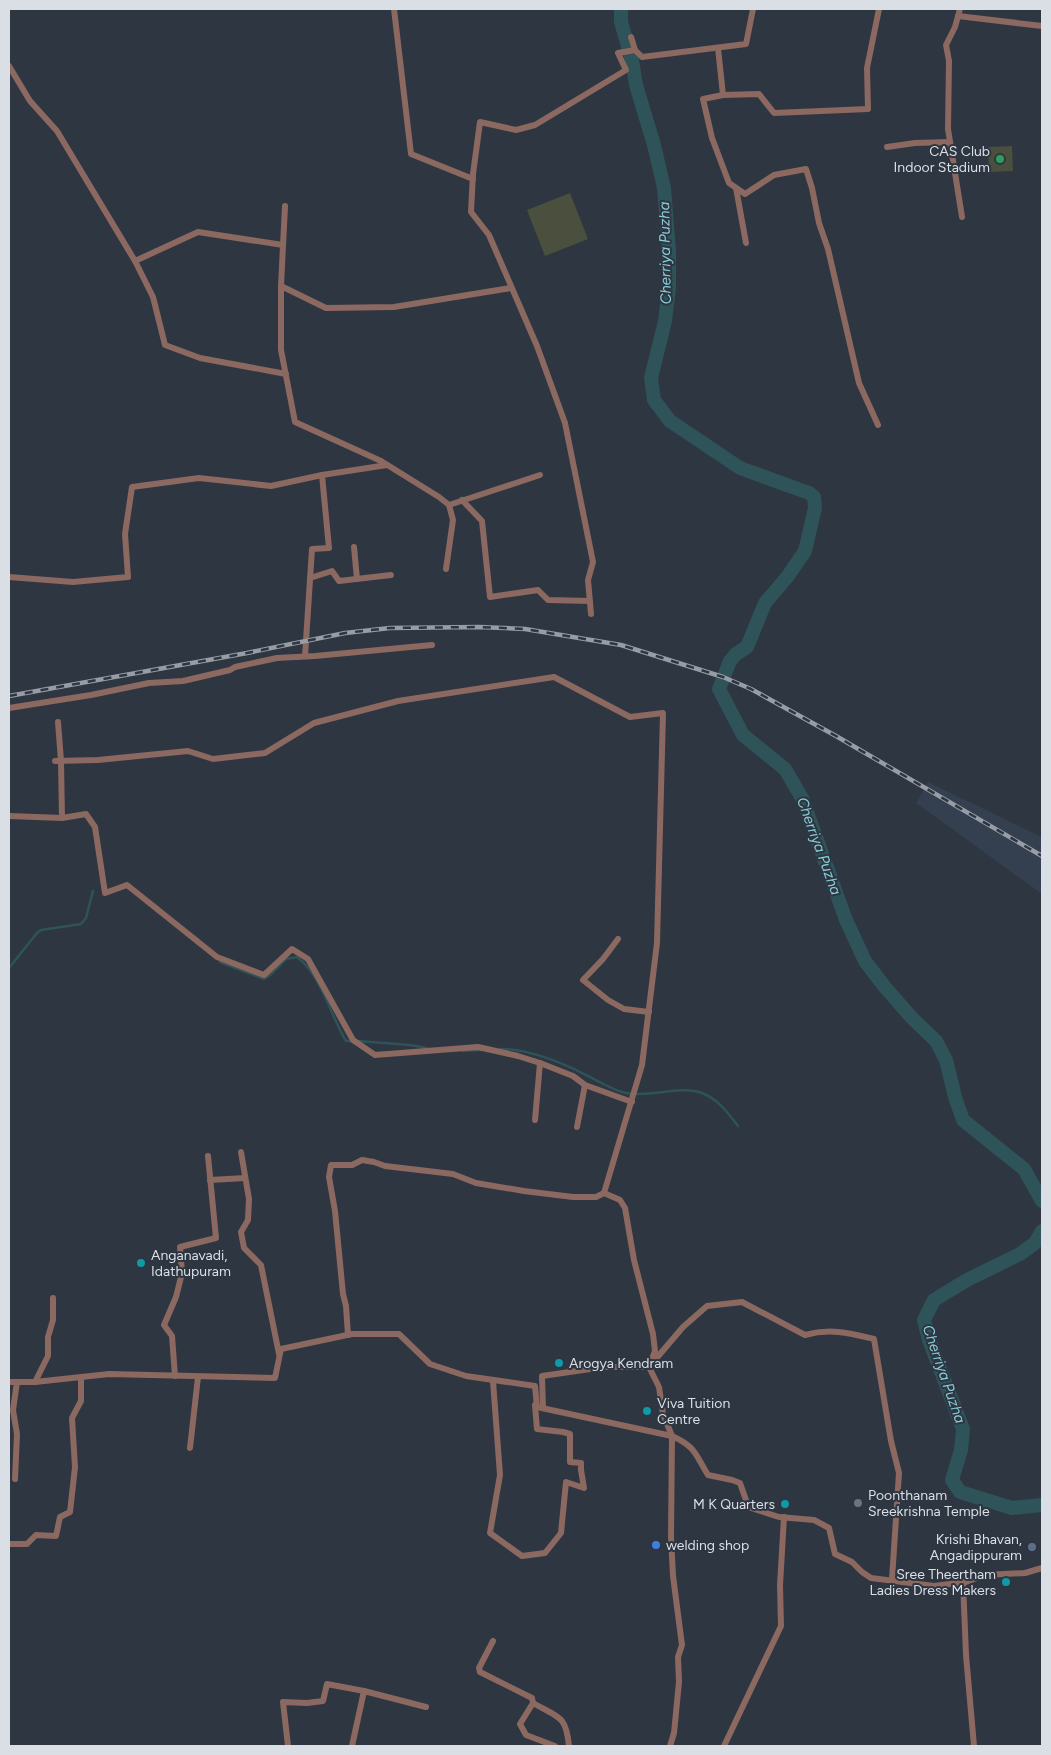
<svg xmlns="http://www.w3.org/2000/svg" width="1051" height="1755" viewBox="0 0 1051 1755" font-family="Figtree,sans-serif">
<style>
.built{fill:#343f4f}
.green{fill:#4a503d}
.lines{fill:none;stroke-linecap:round;stroke-linejoin:round}
.stream{stroke:#2e5358;stroke-width:2.5}
.river{stroke:#2e5358;stroke-width:14}
.minor{stroke:#8b6860;stroke-width:6}
.rail-casing{stroke:#979da6;stroke-width:4.5}
.rail{stroke:#2e3641;stroke-width:2.5;stroke-dasharray:8;stroke-linecap:butt}
.leisure-dot{fill:#2e9e5b;stroke:#2e3641;stroke-width:2}
.culture-dot{fill:#0f9aa8;stroke:#2e3641;stroke-width:2}
.worship-dot{fill:#6b7280;stroke:#2e3641;stroke-width:2}
.shop-dot{fill:#3f7fe0;stroke:#2e3641;stroke-width:2}
.service-dot{fill:#5c6f8a;stroke:#2e3641;stroke-width:2}
.labels{text-anchor:middle;stroke-width:4;stroke-linejoin:round;paint-order:stroke}
.poi-label{font-size:14px;fill:#dadfe6;stroke:#2e3641;text-anchor:start}
.water-label{font-size:15px;font-style:italic;fill:#87ced9;stroke:#2e3641}
</style>
<rect width="100%" height="100%" fill="#2e3641"/>
<!-- built -->
<path class="built" d="M928 782 1042 837V894L916 803Z"/>
<!-- green -->
<g class="green">
<path d="M1012 146 1013 171 989 172 988 147Z"/>
<path d="M570 193 588 239 545 256 527 210Z"/>
</g>
<g class="lines">
<!-- stream -->
<g class="stream">
<path d="M220 962 264 979 270 975 286 959 297 957C322 976 330 1015 346 1041H353"/>
<path d="M9 968 37 933 41 930 81 924 86 918 93 891"/>
<path d="M358 1041 410 1045 427 1048"/>
<path d="M500 1049C525 1048 561 1062 584 1074 597 1080 611 1090 626 1093 648 1098 681 1085 702 1093 718 1099 728 1113 738 1126"/>
<path d="M462 1051 482 1050"/>
</g>
<!-- river -->
<g class="river">
<path d="M621 9V22L632 60 636 85 654 145 664 188 669 250V288L665 321 651 378 654 400 670 421 740 468 809 493 814 497 815 508 805 551 788 576 765 603 747 647 736 654 730 661 719 689 743 735 785 769 802 798 846 920 865 961 884 986 912 1018 936 1041 946 1060 955 1097 963 1120 1024 1169 1042 1201"/>
<path d="M1042 1231 1035 1243 1020 1254 967 1280 934 1300 924 1320 929 1340 963 1429 961 1450 952 1480 960 1492 1012 1508 1042 1505"/>
</g>
<!-- minor -->
<g class="minor">
<path d="M394 9 411 154 473 179"/>
<path d="M960 9 955 27 946 45 949 61 948 129 962 217"/>
<path d="M958 16 1042 26"/>
<path d="M631 37 635 50 642 57 746 44 753 9"/>
<path d="M718 48 723 95 703 99 712 138 729 183 745 194 774 175 806 169 812 188 819 223 828 249 859 383 878 425"/>
<path d="M9 66 30 101 57 131 135 261 153 297 165 345 200 358 286 374"/>
<path d="M723 95 759 94 774 113 868 109 867 68 879 9"/>
<path d="M887 147 915 143 950 142"/>
<path d="M736 188 746 243"/>
<path d="M285 206 281 286V350L295 422 381 461 439 497 449 505 453 520 446 569"/>
<path d="M135 261 198 232 283 245"/>
<path d="M281 286 326 308 394 307 511 288"/>
<path d="M462 500 482 521 490 597 538 590 548 600 590 601"/>
<path d="M449 505 540 475"/>
<path d="M354 547 357 579"/>
<path d="M9 577 73 582 128 577 125 534 132 487 199 478 271 486 322 475 387 465"/>
<path d="M310 578 332 571 339 581 391 575"/>
<path d="M591 614 588 580 593 562 565 423 537 346 489 235 471 212 473 174 480 122 516 130 535 125 626 70 618 53 635 50"/>
<path d="M305 656 312 549 329 548 322 475"/>
<path d="M9 708 91 695 149 683 183 681 230 670 235 667 277 658 315 656 432 645"/>
<path d="M58 722 61 761 62 818"/>
<path d="M55 761 98 760 188 751 213 759 265 753 314 723 398 701 554 677 630 717 663 713 657 943 642 1065 604 1193 620 1200 625 1208 634 1260 653 1334 655 1351 649 1367 659 1387 663 1414 672 1436 671 1537 673 1576 682 1645 678 1657 679 1682 674 1733 670 1746"/>
<path d="M9 816 62 818 86 814 95 827 105 893 127 885 217 957 264 975 292 949 308 959 353 1040 375 1055 478 1047 518 1056 540 1063 573 1076 585 1085 632 1102"/>
<path d="M618 939 603 959 583 980 608 1000 624 1009 649 1012"/>
<path d="M535 1120 540 1063"/>
<path d="M577 1127 585 1085"/>
<path d="M241 1152 249 1199 248 1220 241 1232 244 1248 261 1265 279 1354"/>
<path d="M210 1180 245 1178"/>
<path d="M348 1335 346 1306 343 1294 335 1211 329 1177 331 1165H352L362 1160 374 1162 385 1166 453 1174 476 1183 524 1191 573 1197H596L604 1193"/>
<path d="M175 1376 172 1336 164 1325 176 1297 182 1273 180 1247 216 1238 208 1156"/>
<path d="M493 1381 500 1475 490 1533 522 1556 545 1553 561 1533 566 1482 584 1488 581 1470V1463L570 1462V1434L563 1432 537 1429 535 1405"/>
<path d="M9 1382H35L109 1374 275 1378 281 1349 352 1334H399L430 1364 466 1376 535 1386 537 1407 672 1436C696 1447 695 1454 708 1475L732 1480 740 1483 747 1503 751 1508 779 1517 814 1520 829 1528 835 1554 852 1562 862 1572 871 1578 934 1586 966 1582 985 1575 1025 1573 1042 1568"/>
<path d="M35 1382 48 1356V1337L53 1320V1298"/>
<path d="M543 1408 542 1376 604 1367H649L683 1327 707 1306 742 1302 805 1335C830 1328 849 1333 874 1339L891 1441 899 1473 892 1579"/>
<path d="M190 1448 198 1377"/>
<path d="M15 1479 17 1434 13 1410 17 1382"/>
<path d="M9 1544H27L36 1535 56 1536 60 1517 70 1512 75 1467 72 1418 81 1401V1377"/>
<path d="M963 1582 966 1655 974 1746"/>
<path d="M493 1641 479 1668 480 1672 532 1698 533 1703 520 1724 526 1735 555 1746"/>
<path d="M533 1703C559 1718 566 1715 569 1746"/>
<path d="M288 1746 283 1702 307 1703 323 1701 327 1684 364 1691"/>
<path d="M352 1746 364 1691 426 1707"/>
<path d="M724 1746 781 1626 780 1585 784 1517"/>
</g>
<defs>
<path id="rail" d="M9 696 247 653 345 633 390 628 479 627 525 629 621 645 723 677 751 689 836 736 1042 856"/>
</defs>
<!-- rail casing -->
<use href="#rail" class="rail-casing"/>
<!-- rail -->
<use href="#rail" class="rail"/>
</g>
<!-- markers -->
<circle class="leisure-dot" cx="1000" cy="159" r="5"/>
<g class="culture-dot">
<circle cx="141" cy="1263" r="5"/>
<circle cx="559" cy="1363" r="5"/>
<circle cx="647" cy="1411" r="5"/>
<circle cx="785" cy="1504" r="5"/>
<circle cx="1006" cy="1582" r="5"/>
</g>
<circle class="worship-dot" cx="858" cy="1503" r="5"/>
<circle class="shop-dot" cx="656" cy="1545" r="5"/>
<circle class="service-dot" cx="1032" cy="1547" r="5"/>
<g class="labels">
<!-- poi labels -->
<g class="poi-label">
<text x="990" y="156" text-anchor="end">CAS Club<tspan x="990" dy="16">Indoor Stadium</tspan></text>
<text x="151" y="1260">Anganavadi,<tspan x="151" dy="16">Idathupuram</tspan></text>
<text x="569" y="1368">Arogya Kendram</text>
<text x="657" y="1408">Viva Tuition<tspan x="657" dy="16">Centre</tspan></text>
<text x="868" y="1500">Poonthanam<tspan x="868" dy="16">Sreekrishna Temple</tspan></text>
<text x="775" y="1509" text-anchor="end">M K Quarters</text>
<text x="1022" y="1544" text-anchor="end">Krishi Bhavan,<tspan x="1022" dy="16">Angadippuram</tspan></text>
<text x="666" y="1550">welding shop</text>
<text x="996" y="1579" text-anchor="end">Sree Theertham<tspan x="996" dy="16">Ladies Dress Makers</tspan></text>
</g>
<!-- water labels -->
<g class="water-label">
<text transform="translate(665 253) rotate(-91)" y="5">Cherriya Puzha</text>
<text transform="translate(819 846) rotate(70)" y="5">Cherriya Puzha</text>
<text transform="translate(944 1374) rotate(71)" y="5">Cherriya Puzha</text>
</g>
</g>
<!-- border -->
<rect width="1051" height="1755" fill="none" stroke="#dadfe6" stroke-width="20"/>
</svg>
